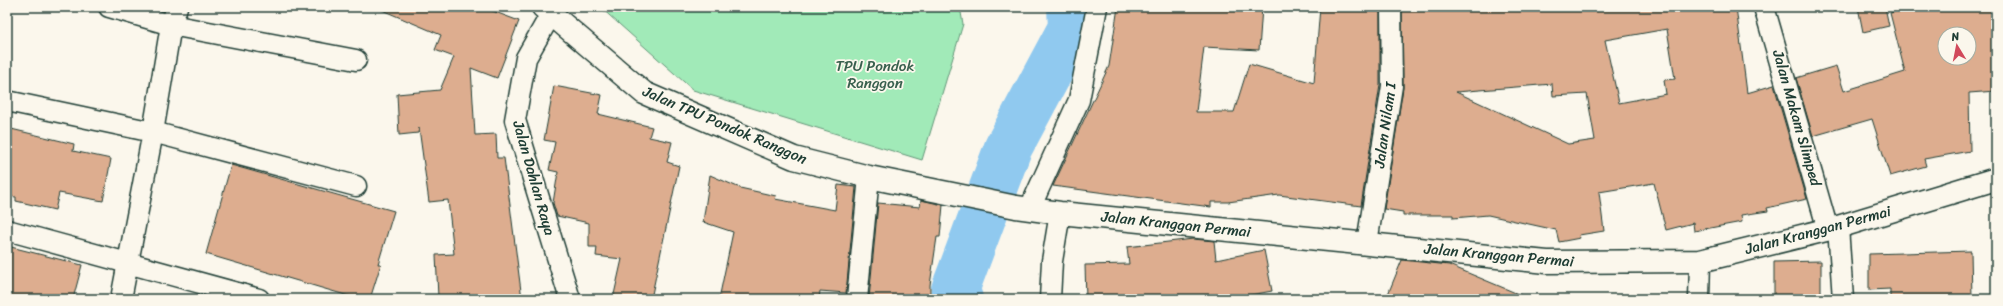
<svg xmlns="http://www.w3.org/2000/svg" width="2003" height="306" viewBox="0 0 2003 306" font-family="Sriracha,sans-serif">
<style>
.green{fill:#a1eab8;stroke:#609476}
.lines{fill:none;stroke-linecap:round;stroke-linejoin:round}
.river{stroke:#90c9ef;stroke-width:48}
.building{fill:#ddad8f;stroke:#1f3d34;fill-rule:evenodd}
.minor-casing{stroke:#1f3d34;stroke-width:23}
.tertiary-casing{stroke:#1f3d34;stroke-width:25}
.minor{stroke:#fbf7ec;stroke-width:20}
.tertiary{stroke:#fbf7ec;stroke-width:22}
.labels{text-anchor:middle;stroke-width:3.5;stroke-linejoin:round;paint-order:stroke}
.park-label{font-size:15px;fill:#39604e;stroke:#fbf7ec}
.street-label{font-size:15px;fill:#1f3d34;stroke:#fbf7ec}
</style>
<rect width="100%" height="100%" fill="#fbf7ec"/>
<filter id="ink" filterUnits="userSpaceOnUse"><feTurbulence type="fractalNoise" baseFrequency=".025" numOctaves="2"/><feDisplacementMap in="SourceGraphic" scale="8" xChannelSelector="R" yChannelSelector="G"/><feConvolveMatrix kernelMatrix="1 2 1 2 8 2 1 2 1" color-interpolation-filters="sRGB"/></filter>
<g filter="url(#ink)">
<!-- green -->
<path class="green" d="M600 7H960L963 24 922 160 693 90Z"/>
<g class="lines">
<!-- river -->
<path class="river" d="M959 299 955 290 1008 148 1072 28 1071 7"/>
</g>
<!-- building -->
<g class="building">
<path d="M375 7H482L519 21 497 78 471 68 475 135 496 134 497 158H504L522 299H493V294L438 297 436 255 454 254 448 200 429 202 419 128 418 133 399 135 397 94 440 90 454 57 435 50 441 35Z"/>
<path d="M1118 7H1262L1259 50 1204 47 1196 112H1234L1249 64 1314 83 1320 7H1380V85L1361 206 1279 195 1228 202H1211V207L1053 186 1109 66Z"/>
<path d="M1402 7H1736L1747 93 1774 85 1807 199 1767 208 1768 211 1741 215 1742 222 1694 231 1693 223 1666 230 1654 183 1599 192 1604 231 1579 235 1580 238 1559 242 1556 230 1488 215 1453 218V215H1403V212L1384 209 1403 88ZM1667 29 1675 79 1664 80 1666 94 1619 103 1605 40ZM1552 84 1553 96 1587 94 1595 140 1568 144 1456 92Z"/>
<path d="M1858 7H1885L1889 26 1863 32Z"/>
<path d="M1912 7H1996V91L1969 93 1970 151 1924 159 1926 166 1890 176 1872 119 1813 136 1796 78 1836 66 1844 91 1905 72 1890 13ZM1945 34H1969V58H1945Z"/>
<path d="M554 86 602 95 598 114 652 127 649 137 672 142 667 162 679 166 651 299H613L622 259 596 256 597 247H589V223L557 216 553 203 558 172 549 170 555 142 544 140Z"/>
<path d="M7 128 74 144 73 151 111 159 103 201 59 193 55 210 16 201V197L7 196Z"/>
<path d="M231 165 394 211 378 264H381L370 299H359L206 254Z"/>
<path d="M710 175 740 188 776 196 775 199 835 210 838 185 856 187 846 293 820 291 819 299H719L733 232 703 222Z"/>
<path d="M921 200 943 205 940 237H937L930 285V299H869L878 203 920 207Z"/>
<path d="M1193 239 1214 241 1216 260 1264 250 1272 291 1230 299H1086L1085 265 1129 264 1127 247Z"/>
<path d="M7 246 82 265 73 299H7Z"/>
<path d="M1971 251 1972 299H1890V289L1869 290V254Z"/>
<path d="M1402 260 1449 265 1530 299H1386Z"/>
<path d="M1821 261V299H1774V262Z"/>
</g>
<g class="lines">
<defs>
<g id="minor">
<path d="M109 7 171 25 356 60"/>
<path d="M1764 7 1828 230"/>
<path d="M551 14 526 58 515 120 570 299"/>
<path d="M7 101 153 132 356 186"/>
<path d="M1030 208 1079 100 1097 7"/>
<path d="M1838 227 1843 299"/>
<path d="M7 230 259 299"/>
<path d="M1367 243 1392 86 1391 7"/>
<path d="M121 299 153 132 171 25 177 7"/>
<path d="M857 299 869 177"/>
<path d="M1050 299 1052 261 1060 213"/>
<path d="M1699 299 1700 261"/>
</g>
<path id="tertiary" d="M543 7 644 93 794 158 869 177 1016 207 1060 213 1547 262 1700 261 1838 227 1996 179"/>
</defs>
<!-- minor casing -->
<use href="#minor" class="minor-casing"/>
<!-- tertiary casing -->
<use href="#tertiary" class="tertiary-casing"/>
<!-- minor -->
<use href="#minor" class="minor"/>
<!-- tertiary -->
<use href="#tertiary" class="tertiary"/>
</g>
</g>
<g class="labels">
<!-- park labels -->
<g class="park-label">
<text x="875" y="71">TPU Pondok<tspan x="875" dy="17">Ranggon</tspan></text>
</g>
<!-- street labels -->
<g class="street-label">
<text transform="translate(1797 118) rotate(74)" y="5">Jalan Makam Slimped</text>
<text transform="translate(725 125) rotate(23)" y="5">Jalan TPU Pondok Ranggon</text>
<text transform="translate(1385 125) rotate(-82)" y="5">Jalan Nilam I</text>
<text transform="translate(534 178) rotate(74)" y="5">Jalan Dahlan Raya</text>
<text transform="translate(1176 224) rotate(6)" y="5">Jalan Kranggan Permai</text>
<text transform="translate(1818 230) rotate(-15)" y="5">Jalan Kranggan Permai</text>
<text transform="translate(1499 255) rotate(5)" y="5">Jalan Kranggan Permai</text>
</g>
</g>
<!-- margin -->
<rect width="2003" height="306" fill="none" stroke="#fbf7ec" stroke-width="24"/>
<rect x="12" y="12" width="1979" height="282" fill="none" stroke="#1f3d34" stroke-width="1.5" filter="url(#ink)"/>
<!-- north arrow -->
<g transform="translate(1957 46) rotate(350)"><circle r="19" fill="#fbf7ec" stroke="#a3ada2"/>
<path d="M0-3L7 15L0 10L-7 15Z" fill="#d1495b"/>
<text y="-6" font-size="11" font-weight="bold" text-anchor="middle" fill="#1f3d34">N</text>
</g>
</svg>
